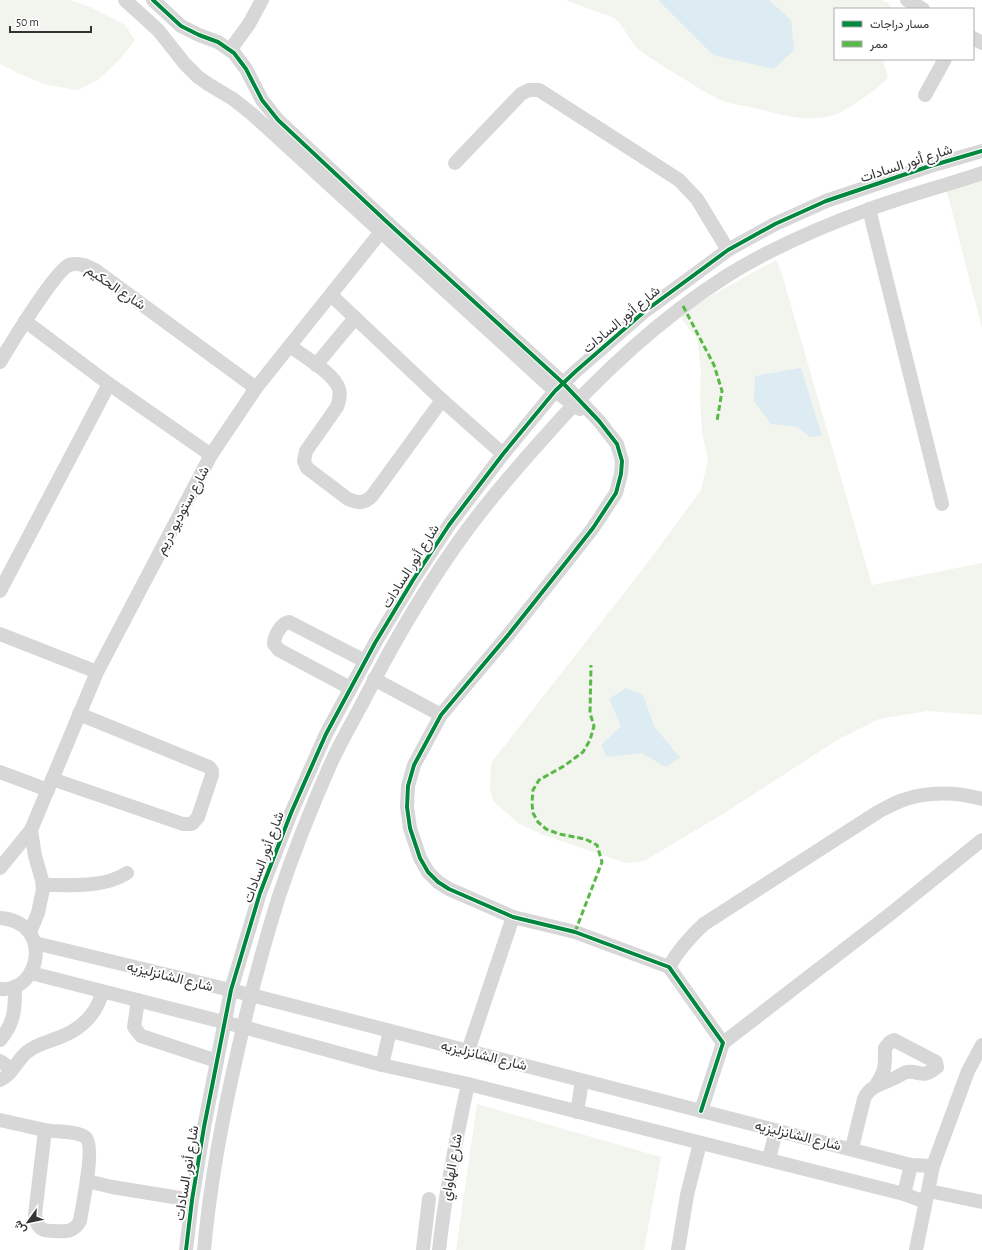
<svg xmlns="http://www.w3.org/2000/svg" width="982" height="1250" viewBox="0 0 982 1250" font-family="'Alegreya Sans',Vazirmatn,sans-serif">
<style>
.green{fill:#f1f5ed}
.water{fill:#ddebf3}
.lines{fill:none;stroke-linecap:round;stroke-linejoin:round}
.minor{stroke:#d7d7d7;stroke-width:14}
.quiet{stroke:#58b947;stroke-width:3;stroke-dasharray:6 3;stroke-linecap:butt}
.cycleway-casing{stroke:#fff;stroke-width:6}
.cycleway{stroke:#00873e;stroke-width:4}
.labels{text-anchor:middle;stroke-width:4;stroke-linejoin:round;paint-order:stroke}
.street-label{font-size:14px;fill:#333;stroke:#fff}
</style>
<rect width="100%" height="100%" fill="#fff"/>
<!-- green -->
<g class="green">
<path d="M0 0H70L90 7 125 25 135 40 120 59 98 80 78 90 47 85 20 74 0 64Z"/>
<path d="M565 0H882L888 3 892 9H835V59H885L884 64 888 78C877 89 846 113 830 116 804 123 775 113 750 107 740 105 730 104 721 100 707 94 696 86 684 79 668 69 652 60 638 49 628 40 625 26 614 18Z"/>
<path d="M980 177 982 180V328L946 188Z"/>
<path d="M776 260 781 271 872 585 982 563V715L928 711 879 719 839 739 723 814 644 861 626 863 543 835 518 823 494 802 490 791 491 763 646 565 701 490 708 460 702 432 700 397 701 370 697 339 678 314Z"/>
<path d="M477 1104 661 1157 644 1250H456Z"/>
</g>
<!-- water -->
<g class="water">
<path d="M658 0H769L791 20 794 50 774 69 713 55Z"/>
<path d="M801 368 822 436 810 437 797 427 771 424 754 401 755 376Z"/>
<path d="M626 688 643 695 654 726 680 758 666 767 642 753 607 757 601 745 621 726 609 699Z"/>
</g>
<g class="lines">
<!-- minor -->
<g class="minor">
<path d="M125 0 158 30 185 64 198 77 208 84 233 99 252 114 555 391 580 409"/>
<path d="M153 0 181 26 199 35 218 42 234 53 246 69 262 100 278 120 388 223 563 383 599 421 617 444 622 461 621 474 616 493 593 528 571 556 509 634 441 715 414 765 408 786 407 807 410 828 420 858 428 872 438 882 449 889 513 917 575 932 669 967 723 1043 701 1111"/>
<path d="M907 0 923 9"/>
<path d="M973 38 982 43"/>
<path d="M230 50 249 24 262 0"/>
<path d="M925 95 945 59"/>
<path d="M455 163 521 94 529 90H539L679 180 697 199 728 250"/>
<path d="M869 209 942 504"/>
<path d="M331 295 442 400 503 454"/>
<path d="M25 321 109 384 211 455"/>
<path d="M290 346C303 356 334 373 339 389 341 395 339 401 337 407L306 451 304 461 307 468 348 499C358 503 364 504 372 496L442 400"/>
<path d="M0 362C10 345 55 271 69 265 79 262 87 266 95 270L256 388"/>
<path d="M316 365 355 318"/>
<path d="M0 591 109 384"/>
<path d="M0 634 97 672"/>
<path d="M374 679 441 715"/>
<path d="M350 688 279 650 274 644C274 636 281 623 289 622L365 661"/>
<path d="M0 772 48 790"/>
<path d="M52 779 183 824H192L198 817 212 775V771L209 767 79 714"/>
<path d="M0 868 31 830 97 672 211 455 256 388 388 223"/>
<path d="M43 885C70 885 104 888 127 873"/>
<path d="M0 918C54 922 41 993 0 989"/>
<path d="M30 932 38 913 43 889 42 880 35 856 31 830"/>
<path d="M35 943 251 995 911 1165 933 1166"/>
<path d="M669 967C678 950 690 937 704 924L878 812C886 808 894 803 903 800 928 791 957 792 982 799"/>
<path d="M31 973 243 1027 382 1065 468 1084 904 1194 925 1202"/>
<path d="M138 1000 134 1027 141 1036 217 1061"/>
<path d="M0 1040C15 1023 15 1008 15 987"/>
<path d="M723 1043 889 915 982 840"/>
<path d="M468 1051 513 917"/>
<path d="M0 1061 12 1069"/>
<path d="M382 1065 390 1031"/>
<path d="M0 1080C12 1075 17 1060 27 1052 36 1045 45 1043 55 1039 70 1034 85 1025 94 1011 98 1006 100 998 103 992"/>
<path d="M577 1112 582 1081"/>
<path d="M0 1120C15 1123 30 1127 45 1130 55 1132 77 1131 85 1137 96 1145 82 1207 80 1221 74 1232 66 1232 55 1231 51 1231 45 1231 42 1229 37 1226 36 1220 35 1215L45 1130"/>
<path d="M852 1148 864 1099C869 1086 884 1083 895 1078 899 1076 903 1073 907 1072 920 1070 921 1080 937 1067L936 1062 894 1040 890 1042 885 1048C885 1066 886 1070 876 1085"/>
<path d="M769 1159 776 1131"/>
<path d="M87 1181 112 1187 192 1200"/>
<path d="M929 1191 982 1202"/>
<path d="M904 1194 911 1165"/>
<path d="M423 1249 429 1199"/>
<path d="M186 1250 192 1200 204 1127 231 990 260 893 291 813 326 734 375 643 413 580 449 525 503 454 555 391 576 371 645 311 728 250 775 224 826 201 927 167 982 151"/>
<path d="M204 1250C210 1184 222 1119 237 1054 249 1000 263 947 279 896 294 851 312 806 331 763 341 741 353 721 364 700 394 641 428 583 467 530 490 499 515 470 540 442 595 379 655 322 725 277 769 249 818 228 867 210 904 196 944 186 982 173"/>
<path d="M439 1250C445 1194 456 1139 468 1084"/>
<path d="M678 1250 687 1195 700 1143"/>
<path d="M916 1250 933 1166 968 1071 982 1045"/>
</g>
<!-- quiet -->
<g class="quiet">
<path d="M683 306 714 365 722 391 717 421"/>
<path d="M575 932 602 862 597 845 585 839 559 834 546 829 538 822 533 813 532 803 533 790 539 780 564 766 583 752 590 740 594 726 590 713 591 665"/>
</g>
<defs>
<g id="cycleway">
<path d="M153 0 181 26 199 35 218 42 234 53 246 69 262 100 278 120 388 223 563 383 599 421 617 444 622 461 621 474 616 493 593 528 571 556 509 634 441 715 414 765 408 786 407 807 410 828 420 858 428 872 438 882 449 889 513 917 575 932 669 967 723 1043 701 1111"/>
<path d="M186 1250 192 1200 204 1127 231 990 260 893 291 813 326 734 375 643 413 580 449 525 503 454 555 391 576 371 645 311 728 250 775 224 826 201 927 167 982 151"/>
</g>
</defs>
<!-- cycleway casing -->
<use href="#cycleway" class="cycleway-casing"/>
<!-- cycleway -->
<use href="#cycleway" class="cycleway"/>
</g>
<g class="labels">
<!-- street labels -->
<g class="street-label">
<text transform="translate(906 163) rotate(-18)" y="5">شارع أنور السادات</text>
<text transform="translate(116 287) rotate(34)" y="5">شارع الحكيم</text>
<text transform="translate(621 319) rotate(-40)" y="5">شارع أنور السادات</text>
<text transform="translate(182 510) rotate(-62)" y="5">شارع ستوديو دريم</text>
<text transform="translate(410 566) rotate(-58)" y="5">شارع أنور السادات</text>
<text transform="translate(263 857) rotate(-70)" y="5">شارع أنور السادات</text>
<text transform="translate(170 976) rotate(14)" y="5">شارع الشانزليزيه</text>
<text transform="translate(484 1055) rotate(14)" y="5">شارع الشانزليزيه</text>
<text transform="translate(798 1135) rotate(14)" y="5">شارع الشانزليزيه</text>
<text transform="translate(451 1167) rotate(-80)" y="5">شارع الهاواي</text>
<text transform="translate(186 1173) rotate(-81)" y="5">شارع أنور السادات</text>
</g>
</g>
<!-- legend -->
<rect x="834" y="8" width="140" height="52" fill="#ffffff" stroke="#adadad"/>
<rect x="842" y="21" width="20" height="6" fill="#00873e" stroke="#adadad"/>
<text x="870" y="28" font-size="12" fill="#333333">مسار دراجات</text>
<rect x="842" y="41" width="20" height="6" fill="#58b947" stroke="#adadad"/>
<text x="870" y="48" font-size="12" fill="#333333">ممر</text>
<!-- north arrow -->
<g transform="translate(28 1222) rotate(237)" stroke="#ffffff" stroke-width="3" paint-order="stroke">
<path d="M0-3L7 15L0 10L-7 15Z" fill="#333333"/>
<text y="-6" font-size="11" font-weight="bold" text-anchor="middle" fill="#333333">ش</text>
</g>
<!-- scale -->
<path d="M10 26v6h81v-6" fill="none" stroke="#333333" stroke-width="2"/>
<text x="16" y="26" font-size="12" fill="#333333" stroke="#ffffff" stroke-width="3" paint-order="stroke">50 m</text>
</svg>
